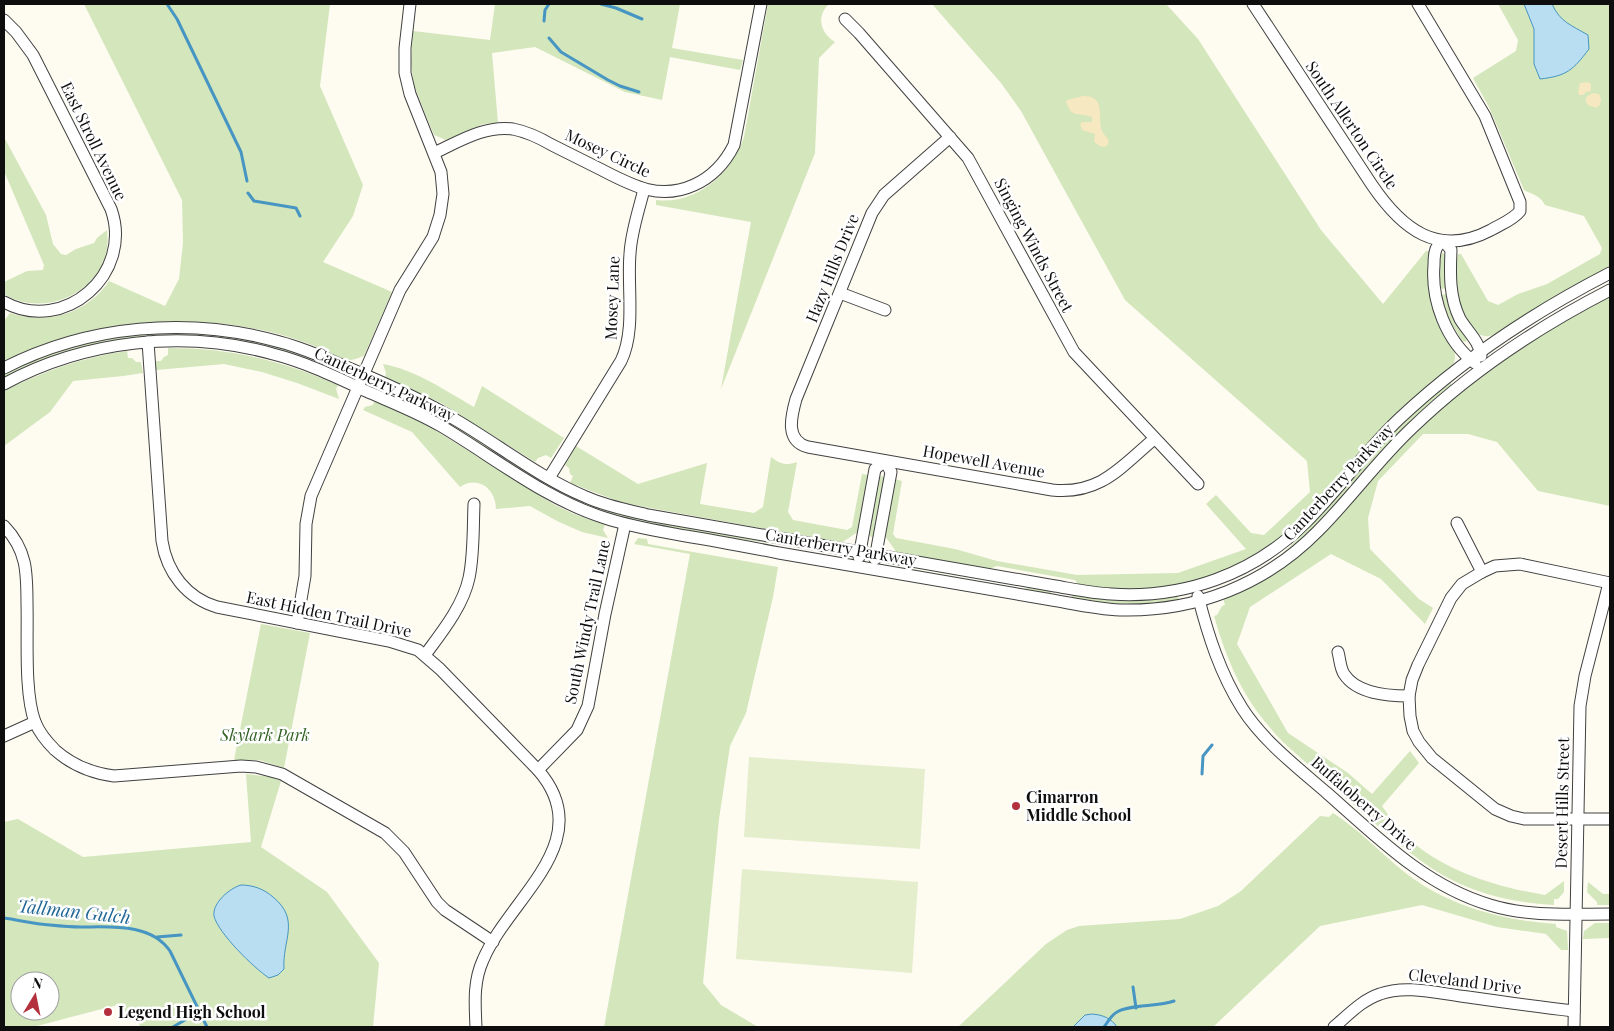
<svg xmlns="http://www.w3.org/2000/svg" width="1614" height="1031" viewBox="0 0 1614 1031" font-family="'Playfair Display',serif">
<style>
.green{fill:#d3e6bc;fill-rule:evenodd}
.sand{fill:#f6e8c0}
.pitch{fill:#e4eecd}
.water{fill:#b9def1;stroke:#4695c2}
.lines{fill:none;stroke-linecap:round;stroke-linejoin:round}
.stream{stroke:#4695c2;stroke-width:3}
.minor-casing{stroke:#414141;stroke-width:13}
.minor{stroke:#fff;stroke-width:11}
.poi-dot{fill:#b3313c;stroke:#fff;stroke-width:2}
.labels{text-anchor:middle;stroke-width:5;stroke-linejoin:round;paint-order:stroke}
.street-label{font-size:16px;fill:#0e0e0e;stroke:#fff}
.park-label{font-size:16px;font-style:italic;fill:#326123;stroke:#fff}
.poi-label{font-size:16px;font-weight:bold;fill:#0e0e0e;stroke:#fff;text-anchor:start}
.water-label{font-size:18px;font-style:italic;fill:#216796;stroke:#fff}
</style>
<rect width="100%" height="100%" fill="#fefbf0"/>
<!-- green -->
<g class="green">
<path d="M84 4H330L320 86 363 185 353 216 323 262 392 292 364 356C360 357 354 360 350 360 341 360 323 349 314 346 304 342 293 338 282 335 190 310 90 319 4 361V321L10 313C47 325 87 314 109 281L165 306 179 279 183 243 182 200Z"/>
<path d="M495 4H680L672 48 743 60 740 70 670 57 662 100 625 92 535 47 492 53 498 123 484 124 446 140 434 135 414 86 411 63 413 31 490 40Z"/>
<path d="M768 4H829C816 16 820 33 835 42L819 58 815 153 721 389 751 222 656 205V200C697 205 732 173 744 137Z"/>
<path d="M932 4H1166L1198 39 1321 230 1383 304 1426 251H1429C1432 269 1426 287 1432 305 1439 321 1462 348 1453 365L1302 520 1267 549 1220 573 1166 588 1114 590 1078 584 1075 580 997 566 989 569 897 553 885 536 895 479 902 481 893 534 896 538 955 549 997 561 1077 575 1178 573 1246 549 1206 504 1216 495 1251 533 1264 535 1310 492 1307 461 1125 300 1021 111 1001 83Z"/>
<path d="M1498 4H1610V269L1494 335C1460 346 1452 275 1458 254H1461L1488 301 1498 305 1518 294 1547 284 1600 254 1602 248 1584 216 1545 205C1540 195 1533 195 1524 190L1489 107 1473 78 1516 51 1518 40Z"/>
<path d="M4 137 46 215 53 244 61 254 66 255 76 249 94 243 97 238 107 230C108 239 108 249 105 257 91 298 40 316 4 294V282L27 271 43 270 44 265 4 171Z"/>
<path d="M1443 253 1446 255V288L1443 289 1439 287 1440 255Z"/>
<path d="M1446 294 1451 310 1467 338 1466 342 1462 341 1446 315 1441 295Z"/>
<path d="M1610 295V506L1538 491 1497 442 1468 434H1423L1378 481 1368 518 1370 549 1419 599 1433 608 1425 624 1381 579 1331 554 1250 607 1237 644 1288 733 1348 773 1372 794 1410 751 1419 763 1382 806C1389 816 1397 827 1406 836 1442 871 1496 887 1545 895L1564 881V892L1558 899H1554V905C1518 903 1484 896 1452 880 1424 866 1402 846 1378 826 1347 799 1315 771 1284 743 1246 704 1229 668 1214 616L1217 615 1222 606 1225 605 1223 598 1261 580 1435 412 1477 377 1542 332Z"/>
<path d="M158 332 224 334 285 346 326 363 260 347 150 338 4 380V374C50 347 106 338 158 332Z"/>
<path d="M168 348C230 348 281 360 338 385L336 389 339 399 297 383 262 372 224 364 156 370V361H161L164 357 168 355Z"/>
<path d="M127 351 128 358H132L136 362H141L143 373 123 376 73 381 50 412 4 446V391C43 371 84 357 127 351Z"/>
<path d="M383 364C416 370 446 391 474 407L482 386 564 438 551 458 546 455 538 458 535 462 441 403 385 377 386 373Z"/>
<path d="M1449 381 1452 385 1307 536 1261 571 1229 585 1263 568 1284 552 1306 531 1389 435Z"/>
<path d="M396 398 444 418 573 496 787 545 721 537 630 521 579 505Z"/>
<path d="M374 401 408 416 435 430 555 505 574 514 605 525 603 530 608 538 582 532 557 521 530 506 496 509C496 488 477 475 460 487L412 432 363 410 365 407 373 405Z"/>
<path d="M576 446 638 484 707 463 700 504 754 513 763 507 771 457C780 464 786 466 797 462L788 512 793 520 847 530 852 527 862 474 868 475 859 531 841 543 623 503 570 483 573 476 570 474 569 468 565 465Z"/>
<path d="M880 476 884 477 885 479 874 537H871L868 533 878 478Z"/>
<path d="M638 538 647 539 648 544 778 567 773 597 746 713 730 746 719 819 703 983 721 1005 758 1027H604L690 554 634 544Z"/>
<path d="M899 567 1023 589 1037 586 1051 590V594L898 569Z"/>
<path d="M1072 594 1149 599 1177 596 1179 599 1178 601 1143 605 1105 604 1072 599Z"/>
<path d="M261 624 310 633 284 768 259 760H234Z"/>
<path d="M246 774 271 777 281 781 261 847 327 892 379 963 373 1027H141L135 1019 117 1005 33 1027H4V822L18 819 83 857 251 842ZM20 981H50V1011H20Z"/>
<path d="M1333 813C1358 829 1380 852 1403 871 1447 906 1501 920 1556 924V927L1567 931 1568 950H1561L1546 934 1497 927 1422 905 1320 926 1213 1027H958L1046 944 1067 930 1079 926 1180 919 1218 906 1241 891 1320 816 1329 817Z"/>
<path d="M1588 882 1603 894H1610V905H1597V902L1587 892Z"/>
<path d="M1595 923H1610V938L1583 939 1584 931Z"/>
</g>
<!-- sand -->
<g class="sand">
<path d="M1588 82 1591 84V91L1586 92 1583 95H1579L1578 92 1580 83Z"/>
<path d="M1593 93 1599 94 1601 99 1600 105 1596 108 1588 105 1586 102V97Z"/>
<path d="M1083 96C1107 95 1097 119 1102 131 1104 135 1107 137 1109 141L1107 146C1100 148 1099 145 1094 142L1095 134 1082 130 1080 124 1082 122H1092V117C1076 112 1072 118 1066 102L1067 100Z"/>
</g>
<!-- pitch -->
<g class="pitch">
<path d="M749 757 925 769 920 849 744 837Z"/>
<path d="M742 869 918 882 912 973 736 959Z"/>
</g>
<!-- water -->
<g class="water">
<path d="M1524 4H1552C1560 22 1571 25 1588 35L1589 49C1573 70 1567 76 1540 79L1534 64V29Z"/>
<path d="M241 885C253 885 264 889 273 897 301 920 282 940 284 969L278 975 269 978C254 968 218 933 214 916 212 903 230 888 241 885Z"/>
<path d="M1092 1014C1103 1015 1111 1018 1117 1027H1073L1085 1015Z"/>
</g>
<g class="lines">
<!-- stream -->
<g class="stream">
<path d="M167 4 177 19 241 152 247 181"/>
<path d="M601 4 616 8 642 19"/>
<path d="M544 21 545 10 549 4"/>
<path d="M549 38 561 52 608 80 620 86 639 92"/>
<path d="M248 193 254 201 296 208 300 216"/>
<path d="M1202 774 1203 756 1212 745"/>
<path d="M4 918C19 920 34 924 50 925 60 926 71 927 81 927 111 927 151 923 170 951L207 1027"/>
<path d="M157 937 181 935"/>
<path d="M1133 987 1136 1008"/>
<path d="M173 1027 200 1011"/>
<path d="M1104 1027C1108 1022 1111 1015 1117 1012 1130 1004 1158 1007 1174 1001"/>
</g>
<defs>
<g id="minor">
<path d="M1253 4 1372 185C1402 229 1438 258 1491 230 1501 224 1513 220 1520 211V202L1485 116 1418 4"/>
<path d="M845 19 859 33 968 158 1074 352 1198 484"/>
<path d="M4 20 16 32 33 55 111 209C134 274 64 335 4 302"/>
<path d="M950 137 884 195 872 213 796 399C791 417 785 441 808 447L1052 490C1100 495 1121 467 1154 439"/>
<path d="M434 153C458 142 485 125 513 129 528 132 540 138 552 145 568 153 584 161 600 169 631 185 659 201 694 185 712 177 725 163 734 145L761 4"/>
<path d="M1444 241C1441 243 1437 246 1436 249 1434 254 1434 260 1434 265 1431 300 1446 341 1475 363"/>
<path d="M1444 241 1451 250C1450 273 1449 297 1460 319 1467 331 1480 342 1481 356"/>
<path d="M840 293 885 310"/>
<path d="M148 342 162 541C167 573 187 598 217 607L389 641 418 650 440 669 538 770C600 841 509 898 483 960 473 982 475 1004 476 1027"/>
<path d="M4 368C88 325 189 316 280 342 307 349 332 361 358 372 391 386 425 401 456 420 499 445 540 478 586 497 606 506 627 510 648 515L1055 586C1073 589 1092 593 1111 594 1184 599 1254 574 1306 522 1339 489 1366 450 1400 418 1464 358 1532 313 1610 273"/>
<path d="M4 384C85 340 184 329 273 354 305 362 336 377 366 391 391 402 417 412 441 426 495 458 545 499 605 518 632 527 659 531 686 536 717 541 748 547 779 553 870 568 961 584 1052 600 1075 604 1097 609 1120 610 1195 612 1265 585 1318 531 1351 498 1378 460 1412 428 1471 371 1538 327 1610 290"/>
<path d="M549 478 621 361C636 330 627 287 630 254 631 232 639 210 644 189"/>
<path d="M4 526C27 550 27 572 27 604 28 636 24 693 35 722 39 732 47 742 55 750 72 765 91 773 114 776L241 766 256 767 282 774 385 833 404 852 437 902 445 910 493 942"/>
<path d="M859 557 875 469 885 461 891 472 875 559"/>
<path d="M1482 572 1495 566 1520 564 1610 583"/>
<path d="M1198 596C1208 635 1220 673 1242 708 1263 741 1297 767 1327 793 1377 837 1425 886 1490 905 1529 917 1570 914 1610 914"/>
<path d="M297 623 305 576 306 524 311 496 400 290 433 237 440 215 443 194 441 172 410 94 405 73V48L410 4"/>
<path d="M1338 652C1340 659 1340 668 1344 674 1357 694 1388 696 1409 696L1410 716 1413 731 1419 742 1432 758 1495 809 1511 816 1524 819H1610"/>
<path d="M425 655C442 632 463 606 469 578 474 555 473 527 474 504"/>
<path d="M1409 696 1412 680 1418 665 1451 598 1462 584 1482 572 1457 523"/>
<path d="M4 736 35 722"/>
<path d="M538 770 577 730 588 706 605 614 625 524"/>
<path d="M1334 1027C1348 1015 1362 1000 1380 994 1407 984 1440 994 1468 997 1503 1002 1539 1007 1574 1011"/>
<path d="M1574 1027 1580 706 1585 676 1609 583"/>
</g>
</defs>
<!-- minor casing -->
<use href="#minor" class="minor-casing"/>
<!-- minor -->
<use href="#minor" class="minor"/>
</g>
<!-- markers -->
<g class="poi-dot">
<circle cx="1016" cy="806" r="5"/>
<circle cx="108" cy="1012" r="5"/>
</g>
<g class="labels">
<!-- street labels -->
<g class="street-label">
<text transform="translate(1352 125) rotate(56)" y="6">South Allerton Circle</text>
<text transform="translate(94 141) rotate(64)" y="6">East Stroll Avenue</text>
<text transform="translate(608 153) rotate(25)" y="6">Mosey Circle</text>
<text transform="translate(1034 245) rotate(62)" y="6">Singing Winds Street</text>
<text transform="translate(832 268) rotate(-68)" y="6">Hazy Hills Drive</text>
<text transform="translate(612 298) rotate(-88)" y="6">Mosey Lane</text>
<text transform="translate(385 384) rotate(25)" y="6">Canterberry Parkway</text>
<text transform="translate(984 461) rotate(10)" y="6">Hopewell Avenue</text>
<text transform="translate(1338 482) rotate(-47)" y="6">Canterberry Parkway</text>
<text transform="translate(841 547) rotate(10)" y="6">Canterberry Parkway</text>
<text transform="translate(329 614) rotate(12)" y="6">East Hidden Trail Drive</text>
<text transform="translate(587 622) rotate(-78)" y="6">South Windy Trail Lane</text>
<text transform="translate(1364 803) rotate(41)" y="6">Buffaloberry Drive</text>
<text transform="translate(1562 803) rotate(-89)" y="6">Desert Hills Street</text>
<text transform="translate(1465 981) rotate(7)" y="6">Cleveland Drive</text>
</g>
<!-- park labels -->
<g class="park-label">
<text x="265" y="741">Skylark Park</text>
</g>
<!-- poi labels -->
<g class="poi-label">
<text x="1026" y="803">Cimarron<tspan x="1026" dy="18">Middle School</tspan></text>
<text x="118" y="1018">Legend High School</text>
</g>
<!-- water labels -->
<g class="water-label">
<text transform="translate(74 912) rotate(6)" y="6">Tallman Gulch</text>
</g>
</g>
<!-- border -->
<rect width="1614" height="1031" fill="none" stroke="#0e0e0e" stroke-width="10"/>
<!-- north arrow -->
<g transform="translate(35 996) rotate(10)"><circle r="24" fill="#ffffff" stroke="#9f9f9f"/>
<path d="M0-4L9 19L0 12L-9 19Z" fill="#b3313c"/>
<text y="-8" font-size="14" font-weight="bold" text-anchor="middle" fill="#0e0e0e">N</text>
</g>
</svg>
